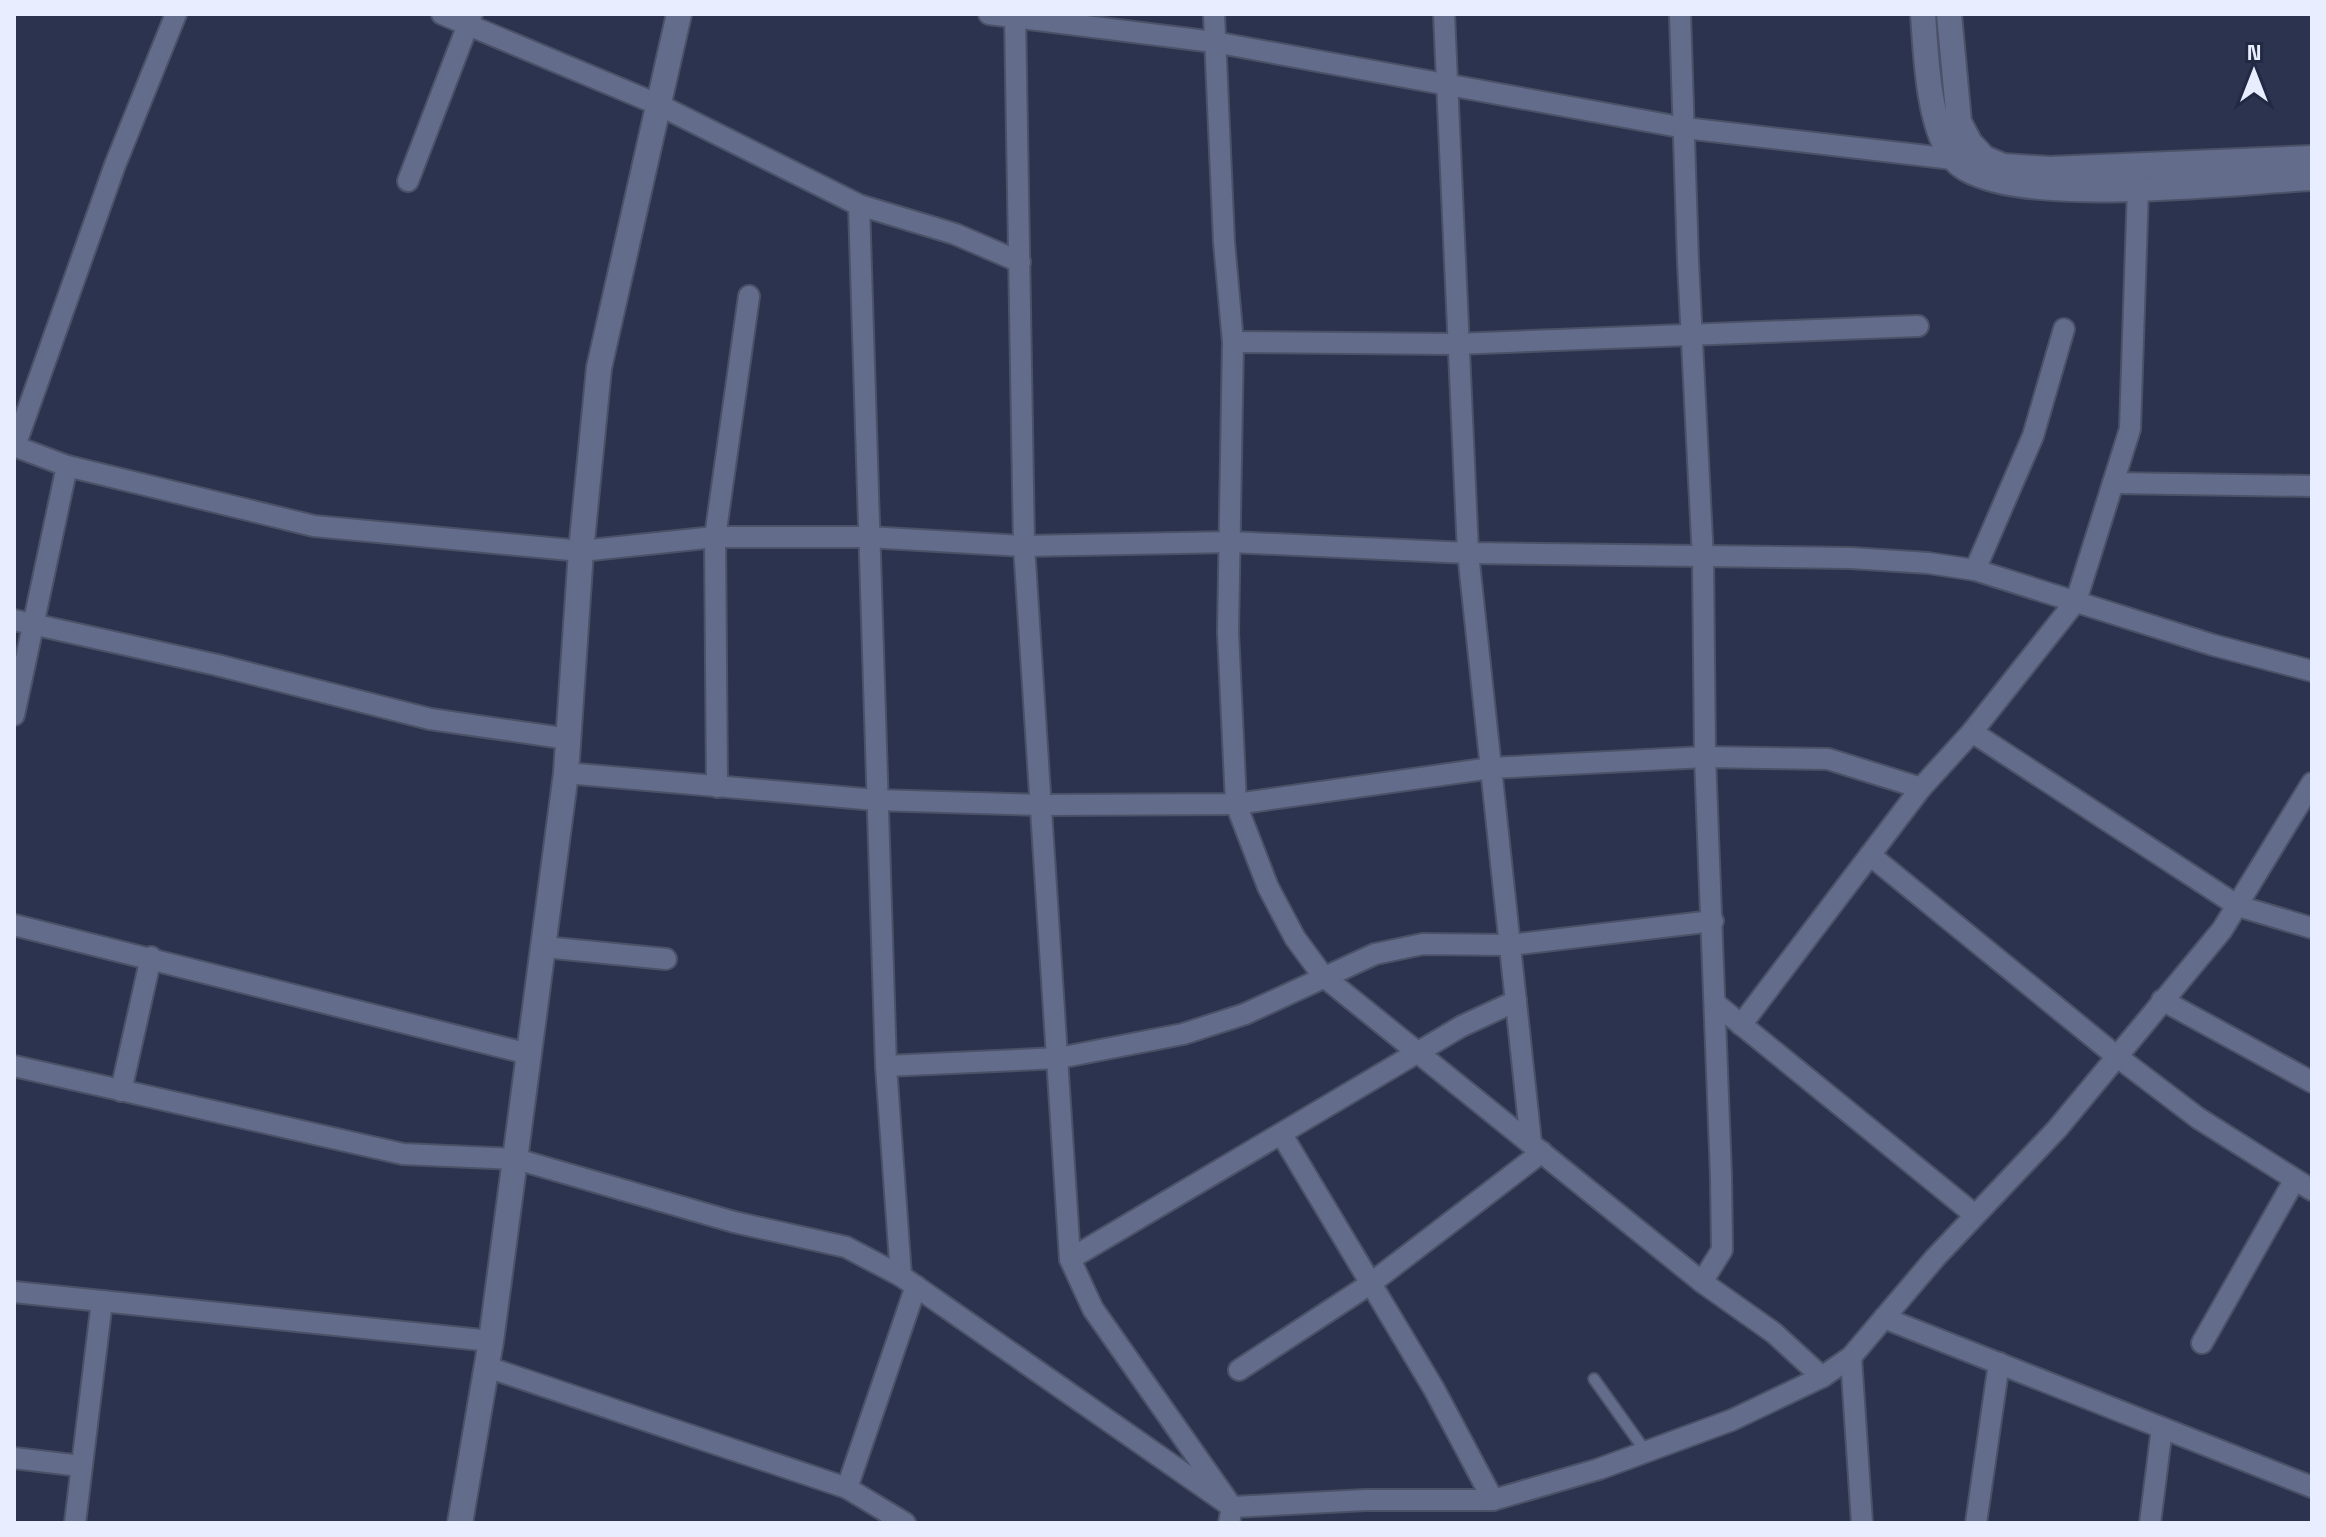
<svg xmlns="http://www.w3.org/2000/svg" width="2326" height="1537" viewBox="0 0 2326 1537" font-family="'Space Grotesk',sans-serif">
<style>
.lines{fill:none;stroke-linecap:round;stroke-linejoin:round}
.service-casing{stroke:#4b5268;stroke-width:14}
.minor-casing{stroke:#4b5268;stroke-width:24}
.tertiary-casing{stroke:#4b5268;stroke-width:28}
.service{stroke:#636c8a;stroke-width:10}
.minor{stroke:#636c8a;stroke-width:20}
.tertiary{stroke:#636c8a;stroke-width:24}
</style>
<rect width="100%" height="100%" fill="#2c334e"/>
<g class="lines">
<defs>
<path id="service" d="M1594 1379 1646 1452"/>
<g id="minor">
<path d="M442 14 657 104 859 205 955 234 1020 262"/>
<path d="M989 14 1214 42 1685 128 1953 159"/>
<path d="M1015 14 1024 546 1070 1259 1093 1309 1232 1507 1229 1523"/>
<path d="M1214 14 1224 242 1233 342 1228 632 1236 804 1268 887 1295 938 1323 976 1702 1282 1774 1333 1822 1377"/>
<path d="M1444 14 1468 553 1531 1143"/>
<path d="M1680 14 1688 262 1703 559 1705 757 1721 1176 1722 1250 1702 1282"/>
<path d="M408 181 472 14"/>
<path d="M859 205 886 1066 901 1276"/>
<path d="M1233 342 1456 344 1918 326"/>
<path d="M14 446 67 466 314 526 581 551 715 537H868L1024 546 1231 542 1468 553 1851 558 1928 563 1975 570 2213 645 2312 671"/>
<path d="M15 446 115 165 176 14"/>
<path d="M2113 483 2312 486"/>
<path d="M1975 570 2033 436 2064 329"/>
<path d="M14 620 217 665 430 719 569 739"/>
<path d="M14 715 67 466"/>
<path d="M1972 732 2076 601 2130 429 2138 187"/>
<path d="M566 773 876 800 1042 805 1236 804 1491 768 1705 757 1828 759 1921 788 1972 732 2238 906 2312 928"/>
<path d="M717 787 715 537 749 296"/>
<path d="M1921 788 1870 855 2115 1055 2198 1118 2312 1190"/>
<path d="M14 925 529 1054"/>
<path d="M544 947 666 959"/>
<path d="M2162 1000 2312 1082"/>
<path d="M1716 1004 1975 1215"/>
<path d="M1741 1025 1870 855"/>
<path d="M14 1066 403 1154 516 1159 734 1222 846 1247 901 1276 1232 1507 1366 1500H1493L1599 1469 1732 1420 1822 1377 1851 1357 1935 1258 2057 1129 2222 930 2312 783"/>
<path d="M886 1066 1059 1058 1183 1034 1245 1014 1375 954 1423 944 1510 945 1713 921"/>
<path d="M121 1091 151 957"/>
<path d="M1282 1135 1434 1389 1493 1500"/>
<path d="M1070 1259 1462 1026 1516 1001"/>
<path d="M14 1292 491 1341"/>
<path d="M1884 1318 2312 1487"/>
<path d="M2202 1343 2294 1181"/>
<path d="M1851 1357 1862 1523"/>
<path d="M487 1367 847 1488 905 1523"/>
<path d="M1239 1370 1370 1284 1542 1152"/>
<path d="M14 1458 81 1466"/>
<path d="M847 1488 916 1286"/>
<path d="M75 1523 102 1301"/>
<path d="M1976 1523 1999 1363"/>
<path d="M2150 1523 2162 1428"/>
</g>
<g id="tertiary">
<path d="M1923 14C1926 54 1928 130 1955 160 2000 211 2241 181 2312 178"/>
<path d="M1949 14 1959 122 1970 143 1984 158 2003 166 2050 169 2312 158"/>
<path d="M460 1523 491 1341 566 773 581 551 599 368 679 14"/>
</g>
</defs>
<!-- service casing -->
<use href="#service" class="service-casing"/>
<!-- minor casing -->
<use href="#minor" class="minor-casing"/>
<!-- tertiary casing -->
<use href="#tertiary" class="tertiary-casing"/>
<!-- service -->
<use href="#service" class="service"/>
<!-- minor -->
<use href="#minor" class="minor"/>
<!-- tertiary -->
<use href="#tertiary" class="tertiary"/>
</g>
<!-- border -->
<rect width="2326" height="1537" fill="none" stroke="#e8edff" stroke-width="32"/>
<!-- north arrow -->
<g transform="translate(2254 72)" stroke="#222943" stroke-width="6" paint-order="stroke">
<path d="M0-6L14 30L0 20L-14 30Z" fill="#e8edff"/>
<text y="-12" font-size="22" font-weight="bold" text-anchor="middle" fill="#e8edff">N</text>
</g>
</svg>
